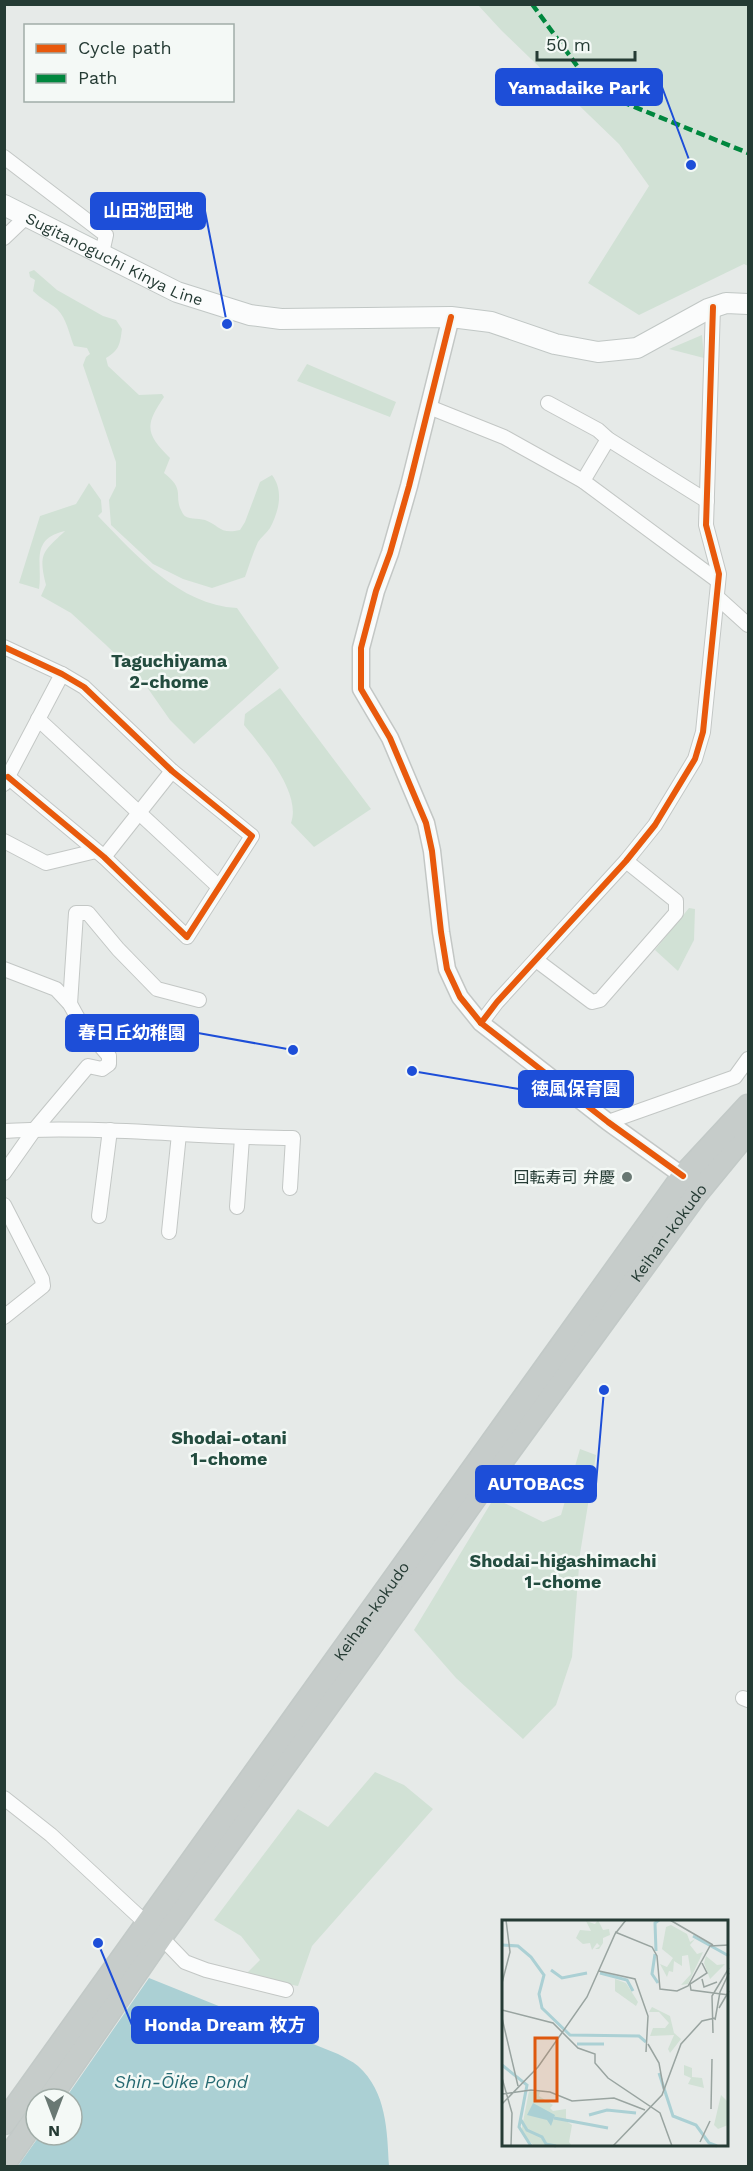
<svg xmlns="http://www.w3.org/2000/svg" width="753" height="2171" viewBox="0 0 753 2171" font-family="'Work Sans','Noto Sans JP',sans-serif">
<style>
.green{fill:#d1e1d5}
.water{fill:#abd0d4}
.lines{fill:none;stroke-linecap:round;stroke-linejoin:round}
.minor-casing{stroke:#c3c7c5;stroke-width:16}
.tertiary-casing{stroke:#c3c7c5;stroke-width:19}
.secondary-casing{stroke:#c1c7c5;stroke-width:22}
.trunk-casing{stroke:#c2c9c7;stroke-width:25}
.minor{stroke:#fbfcfc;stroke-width:14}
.tertiary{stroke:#fbfcfc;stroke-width:16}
.secondary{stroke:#fbfcfc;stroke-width:20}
.trunk{stroke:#c6ccca;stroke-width:22}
.quiet{stroke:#00873e;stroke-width:4.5;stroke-dasharray:9 4.5;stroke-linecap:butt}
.cycleway-casing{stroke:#f4f9f6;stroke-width:10}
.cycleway{stroke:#e8590c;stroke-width:6}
.poi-dot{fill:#697873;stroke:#f4f9f6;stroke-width:2}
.labels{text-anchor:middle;stroke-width:5;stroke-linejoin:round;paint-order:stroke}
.street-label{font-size:16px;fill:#253b34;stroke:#f4f9f6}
.poi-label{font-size:16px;fill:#253b34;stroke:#f4f9f6;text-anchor:end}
.neighbourhood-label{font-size:18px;font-weight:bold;fill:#234c3f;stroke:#f4f9f6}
.water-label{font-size:18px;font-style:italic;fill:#256971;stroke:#f4f9f6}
.inset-river{fill:none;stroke:#abd0d4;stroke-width:3}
.inset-road{fill:none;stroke:#99a4a0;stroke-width:1.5}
.view{fill:#de580e;fill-opacity:0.15;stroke:#de580e;stroke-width:3}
.inset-edge{fill:none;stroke:#253b34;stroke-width:3}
.leader{fill:none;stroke:#1d4ed8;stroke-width:2}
.callout-dot{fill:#1d4ed8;stroke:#f4f9f6;stroke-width:2}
.callout{fill:#1d4ed8;stroke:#1d4ed8;stroke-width:2}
.callout-label{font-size:18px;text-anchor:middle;font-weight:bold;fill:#fff}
</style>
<rect width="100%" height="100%" fill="#e6eae8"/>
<!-- green -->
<g class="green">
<path d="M478 5H748V266L744 264 639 315 588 283 649 186 619 144 501 30Z"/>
<path d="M34 270 57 290 103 316 116 320 122 329C120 343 120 350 106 358L108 366 139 395 162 394 164 397C144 426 146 434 170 458L164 473C187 491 172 495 183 514 187 520 198 518 205 520 219 525 220 535 240 530L245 522 260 482 272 475C284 491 279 511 270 528 267 533 261 537 258 542 253 553 249 566 245 577L212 588 183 579 153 564 111 525 109 500 116 486V462L83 365 86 357 90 354 87 348 74 346C69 334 67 319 57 309 50 303 40 298 33 291L35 280 30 277 29 272Z"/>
<path d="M702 335 704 358 669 349Z"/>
<path d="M307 364 396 402 390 417 297 381Z"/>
<path d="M89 483 101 500 102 512 98 516C136 555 179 605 237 608L279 668 194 744 170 720 142 680 106 645 71 613 41 596 46 585C38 553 43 552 65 531 29 539 43 564 39 589L19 583 40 516 76 504Z"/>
<path d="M280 688 371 809 314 847 291 823C302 793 262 747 244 725L245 714Z"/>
<path d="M689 908 695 909 694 940 678 971 655 950Z"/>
<path d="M580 1449 596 1455 580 1554 572 1657 556 1705 523 1739 456 1678 414 1630 494 1498 543 1522 561 1515Z"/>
<path d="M375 1772 404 1785 433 1809 312 1946 298 1986 244 1976 260 1960 241 1936 214 1920 298 1809 328 1827Z"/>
</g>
<!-- water -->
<path class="water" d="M149 1978 338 2054C345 2058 352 2061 358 2066 387 2092 387 2131 389 2166H18L40 2135H72V2099H65Z"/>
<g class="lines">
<defs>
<g id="minor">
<path d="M4 157 106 235 102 253"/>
<path d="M4 238 26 217"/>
<path d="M548 403 598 430 608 439 707 501"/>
<path d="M429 407 504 437 583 481 718 581"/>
<path d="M583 481 608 439"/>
<path d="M717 597 748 625"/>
<path d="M4 647 62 674 84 687 172 771 252 836 187 937 104 857 8 777"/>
<path d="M38 719 219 887"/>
<path d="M4 784 62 674"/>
<path d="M4 841 46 863 96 851"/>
<path d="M104 857 172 771"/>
<path d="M536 960 592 1002 600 1000 676 913V901L626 861"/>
<path d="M4 969 56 989 70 1004 80 1022 109 1056V1064L102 1069 88 1066 35 1129 4 1173"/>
<path d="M70 1004 76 913H88L118 949 157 989 199 1000"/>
<path d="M481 1023 497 1002 626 861 655 825 695 759 703 732 719 574 706 525 713 307"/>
<path d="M608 1122 735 1077 748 1059"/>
<path d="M4 1131C101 1125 197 1138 293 1138L290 1188"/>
<path d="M4 1205 42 1279 43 1286 4 1317"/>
<path d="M237 1207 242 1138"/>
<path d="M99 1216 110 1130"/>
<path d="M169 1232 179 1134"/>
<path d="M743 1698 748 1700"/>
<path d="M4 1798 51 1835 147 1924"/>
<path d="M161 1937 185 1962 206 1970 286 1990"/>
</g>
<path id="tertiary" d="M451 317 409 486 390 553 376 591 361 648V689L390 738 426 823 432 851 441 932 447 969 460 997 481 1023 608 1122 683 1176"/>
<g id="secondary">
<path id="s1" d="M4 205 177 292 250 315 281 319 451 317 491 322 555 344 598 352 637 348 708 309 726 303 748 304"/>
</g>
<g id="trunk">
<path id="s2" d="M49 2099 161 1937 368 1650 477 1495 697 1193 748 1131"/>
<path id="s3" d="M4 2123 683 1176 748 1106"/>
<path d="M4 2164 36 2118"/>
</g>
</defs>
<!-- minor casing -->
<use href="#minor" class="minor-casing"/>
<!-- tertiary casing -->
<use href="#tertiary" class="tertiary-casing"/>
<!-- secondary casing -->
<use href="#secondary" class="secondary-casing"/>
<!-- trunk casing -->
<use href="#trunk" class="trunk-casing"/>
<!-- minor -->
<use href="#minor" class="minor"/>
<!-- tertiary -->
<use href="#tertiary" class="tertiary"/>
<!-- secondary -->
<use href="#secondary" class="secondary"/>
<!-- trunk -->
<use href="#trunk" class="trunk"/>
<!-- quiet -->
<path class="quiet" d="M532 4 591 85 610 97 748 153"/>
<defs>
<g id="cycleway">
<path d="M451 317 409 486 390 553 376 591 361 648V689L390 738 426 823 432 851 441 932 447 969 460 997 481 1023 608 1122 683 1176"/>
<path d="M4 647 62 674 84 687 172 771 252 836 187 937 104 857 8 777"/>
<path d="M481 1023 497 1002 626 861 655 825 695 759 703 732 719 574 706 525 713 307"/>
</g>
</defs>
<!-- cycleway casing -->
<use href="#cycleway" class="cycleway-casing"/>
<!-- cycleway -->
<use href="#cycleway" class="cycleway"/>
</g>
<!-- markers -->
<circle class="poi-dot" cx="627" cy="1177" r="6"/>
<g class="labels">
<!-- street labels -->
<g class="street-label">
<text dy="6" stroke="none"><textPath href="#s1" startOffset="123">Sugitanoguchi Kinya Line</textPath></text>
<text dy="6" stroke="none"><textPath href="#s2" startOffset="1065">Keihan-kokudo</textPath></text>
<text dy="6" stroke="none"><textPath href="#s3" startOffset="630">Keihan-kokudo</textPath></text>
</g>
<!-- poi labels -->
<g class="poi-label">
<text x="615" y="1183">回転寿司 弁慶</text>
</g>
<!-- neighbourhood labels -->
<g class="neighbourhood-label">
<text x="169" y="667">Taguchiyama<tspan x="169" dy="21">2-chome</tspan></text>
<text x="229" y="1444">Shodai-otani<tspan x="229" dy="21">1-chome</tspan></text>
<text x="563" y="1567">Shodai-higashimachi<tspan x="563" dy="21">1-chome</tspan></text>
</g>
<!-- water labels -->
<g class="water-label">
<text x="181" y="2088">Shin-Ōike Pond</text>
</g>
</g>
<!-- overview -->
<g transform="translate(502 1920)">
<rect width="226" height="226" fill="#e6eae8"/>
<path d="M96 0 101 10 107 9 108 15 101 18V23L97 29H93L98 26 95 23 90 30 88 23 81 24 74 18 78 10 89 11 84 1 93 4ZM169 5 185 14 188 22 193 19 188 25 195 34 201 32 186 64 179 65 189 54 186 35 180 36V46L172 41 171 52 167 51 165 57 158 44 165 47 171 38 160 29 164 7ZM204 36 215 45 223 44 208 59 202 43ZM113 59 124 63 136 82 134 86 113 71ZM150 87 168 96 172 113 179 119 168 133 166 129 172 115 148 116 151 108H163L167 103 157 92H147ZM182 145 190 148V157L200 158 202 168 186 164 189 158 182 155ZM27 171 38 172 37 176 51 185 48 188 51 191 64 189V201L70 205 67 222 70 226H32L19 212ZM219 175 226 182V205L216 209 212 205Z" fill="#d1e1d5"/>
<path d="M31 183 53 195 49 206 45 200 25 195Z" fill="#abd0d4"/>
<path class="inset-river" d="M191 16 227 36M0 25 16 26 29 37 42 55 37 74 40 88 68 115 137 116 144 122M154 31 153 3 157 0M153 34 150 54 156 63M49 50 60 58 85 53M98 53 125 60 131 71M75 124H102M0 145 25 165 17 207 29 226M157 153 171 196 194 205 207 223 215 226M87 195 105 190 134 193M52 198 106 208M19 200 25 210 40 217 44 224 54 226"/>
<path class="inset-road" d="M168 0 211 25M113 12 150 27 155 36 158 69 175 71 186 66 208 26 227 25M200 43 205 53 188 64 189 70 227 75M97 51 133 59 146 96 144 132M200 59 202 67 215 62M0 63 8 32 4 0M217 88 227 71M0 90 51 103 76 128 93 134V143L106 158 158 193 170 226M0 98 16 166M213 100 218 72 227 53M211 113 210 76 227 48M146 124 157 143 162 171M0 158 10 193 9 226M0 174 29 170 48 172 70 181 112 178 143 190M0 184 36 147 85 77 113 14 124 0M209 189 210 139M198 222 208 201M111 226 160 175 179 124 200 101 213 98"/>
<path class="view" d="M33 118H55V181H33Z"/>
<rect width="226" height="226" class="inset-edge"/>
</g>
<!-- callouts -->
<path class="leader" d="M691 165L662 87M227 324L205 211M293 1050L198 1033M412 1071L519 1089M604 1390L596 1484M98 1943L132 2025"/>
<g class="callout-dot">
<circle cx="691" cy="165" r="6"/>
<circle cx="227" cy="324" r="6"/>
<circle cx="293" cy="1050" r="6"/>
<circle cx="412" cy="1071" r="6"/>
<circle cx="604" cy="1390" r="6"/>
<circle cx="98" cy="1943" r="6"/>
</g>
<g class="callout">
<rect x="496" y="69" width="166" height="36" rx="6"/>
<rect x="91" y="193" width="114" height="36" rx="6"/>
<rect x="66" y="1015" width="132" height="36" rx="6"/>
<rect x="519" y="1071" width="114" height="36" rx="6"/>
<rect x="476" y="1466" width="120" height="36" rx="6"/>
<rect x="132" y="2007" width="186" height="36" rx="6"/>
</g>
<g class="callout-label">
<text x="579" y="94">Yamadaike Park</text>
<text x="148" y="217">山田池団地</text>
<text x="132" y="1039">春日丘幼稚園</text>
<text x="576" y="1095">徳風保育園</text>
<text x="536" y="1490">AUTOBACS</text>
<text x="225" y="2031">Honda Dream 枚方</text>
</g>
<!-- border -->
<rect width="753" height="2171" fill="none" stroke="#253b34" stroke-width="12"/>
<!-- legend -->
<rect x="24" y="24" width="210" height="78" fill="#f4f9f6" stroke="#a1ada8" stroke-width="1.5"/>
<rect x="36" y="44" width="30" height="9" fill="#e8590c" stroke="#a1ada8" stroke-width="1.5"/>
<text x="78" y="54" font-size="18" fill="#253b34">Cycle path</text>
<rect x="36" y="74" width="30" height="9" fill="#00873e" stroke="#a1ada8" stroke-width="1.5"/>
<text x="78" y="84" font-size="18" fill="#253b34">Path</text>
<!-- north arrow -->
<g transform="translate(54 2117) rotate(180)"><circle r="28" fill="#f4f9f6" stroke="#a1ada8" stroke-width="1.5"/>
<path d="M0-4.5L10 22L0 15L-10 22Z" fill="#697873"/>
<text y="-9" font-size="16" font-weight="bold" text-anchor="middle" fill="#253b34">N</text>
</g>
<!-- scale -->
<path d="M537 51v9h98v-9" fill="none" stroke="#253b34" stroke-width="3"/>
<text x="546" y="51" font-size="18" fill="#253b34" stroke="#f4f9f6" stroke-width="4.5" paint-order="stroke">50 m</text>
</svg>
